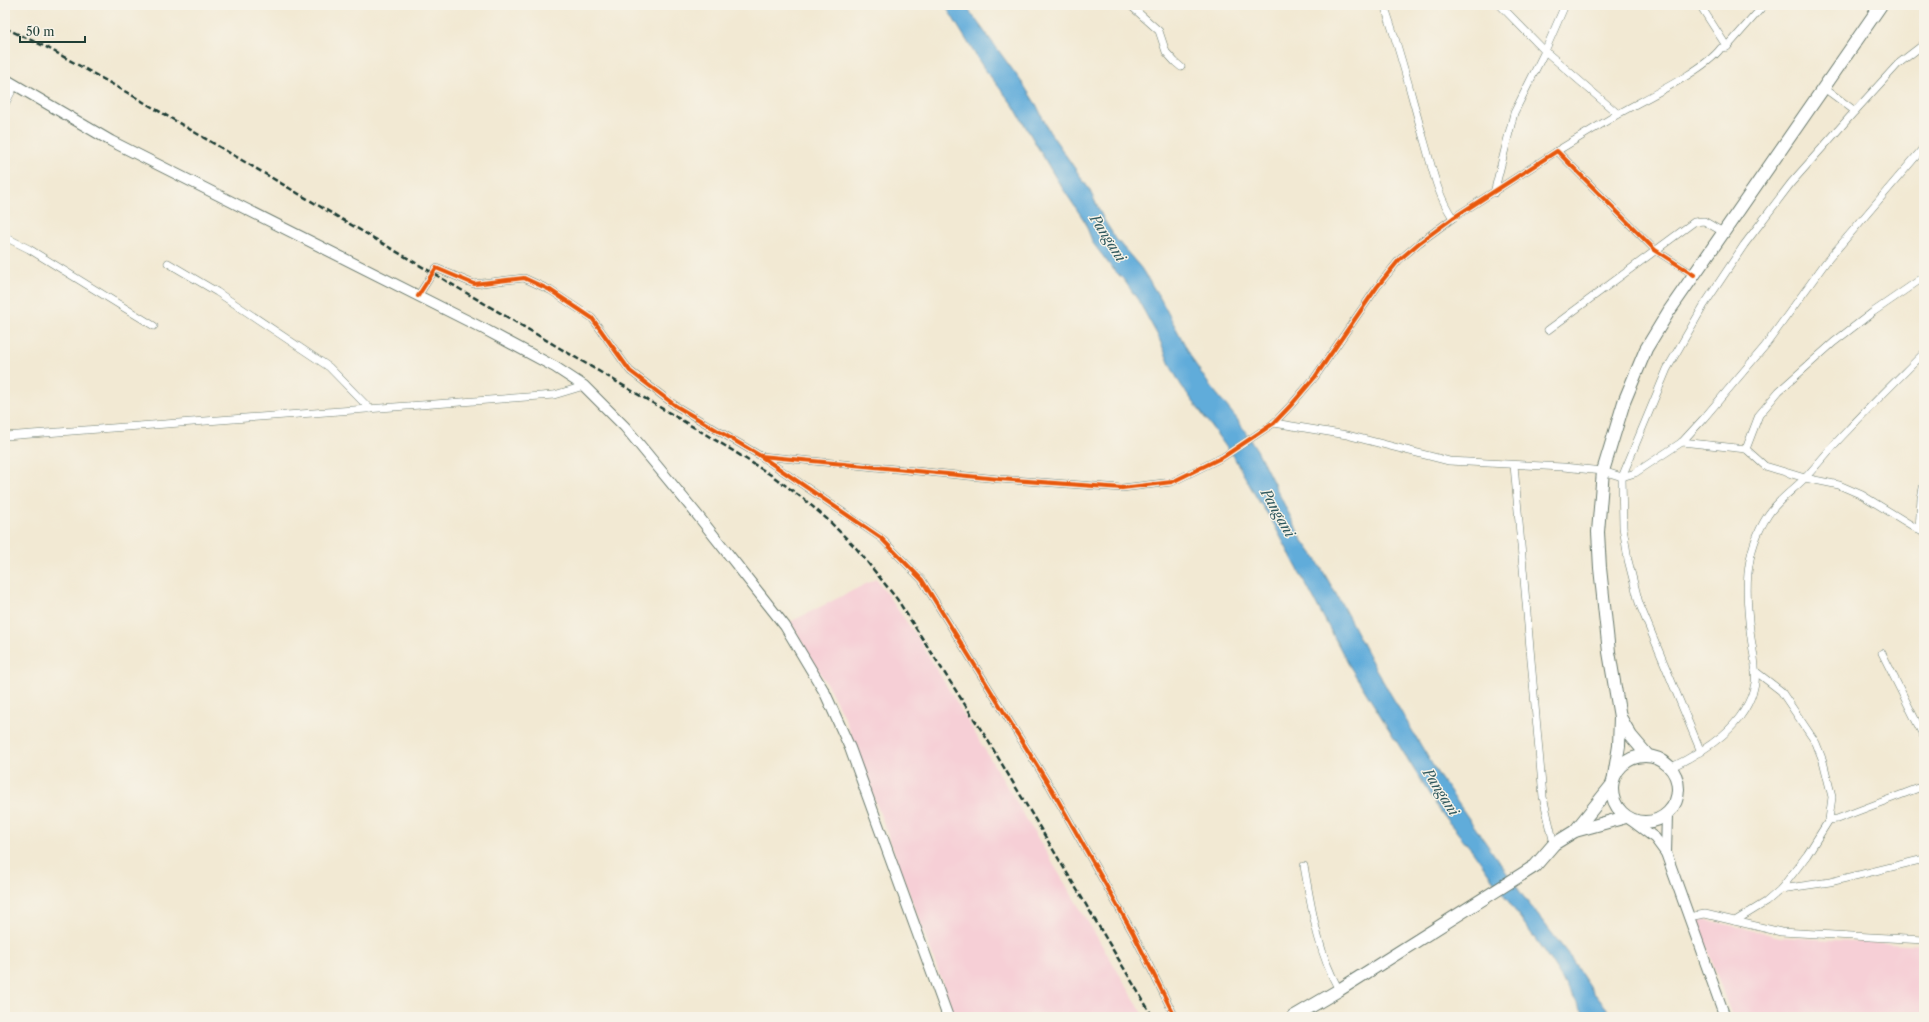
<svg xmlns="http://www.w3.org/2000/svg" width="1929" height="1022" viewBox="0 0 1929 1022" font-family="'Libre Caslon Text',serif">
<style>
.built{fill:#f6cfd6}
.water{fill:#61acda;stroke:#407487}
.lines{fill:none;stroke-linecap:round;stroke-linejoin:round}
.minor-casing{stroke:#69796c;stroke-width:8}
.secondary-casing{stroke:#69796c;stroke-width:12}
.trunk-casing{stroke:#69796c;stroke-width:14}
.minor{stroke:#fff;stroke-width:7}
.secondary{stroke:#fff;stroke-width:10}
.trunk{stroke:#fff;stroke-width:12}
.rail{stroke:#1f3d34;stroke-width:2.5;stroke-dasharray:6 3;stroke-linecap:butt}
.cycleway-casing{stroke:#f7f3e8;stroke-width:6}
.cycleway{stroke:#e8590c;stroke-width:4}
.labels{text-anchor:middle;stroke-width:3;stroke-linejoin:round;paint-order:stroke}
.water-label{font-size:14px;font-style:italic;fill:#30595e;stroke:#f7f3e8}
</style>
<rect width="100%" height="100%" fill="#f7f3e8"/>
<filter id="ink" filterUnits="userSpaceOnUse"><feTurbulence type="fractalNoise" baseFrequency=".025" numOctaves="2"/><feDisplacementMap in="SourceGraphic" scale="8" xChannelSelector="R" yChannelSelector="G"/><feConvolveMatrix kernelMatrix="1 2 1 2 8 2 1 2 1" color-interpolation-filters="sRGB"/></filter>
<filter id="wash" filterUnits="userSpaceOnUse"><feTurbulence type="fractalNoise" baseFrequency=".012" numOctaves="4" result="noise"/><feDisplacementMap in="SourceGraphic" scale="16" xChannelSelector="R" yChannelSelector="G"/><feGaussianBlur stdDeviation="0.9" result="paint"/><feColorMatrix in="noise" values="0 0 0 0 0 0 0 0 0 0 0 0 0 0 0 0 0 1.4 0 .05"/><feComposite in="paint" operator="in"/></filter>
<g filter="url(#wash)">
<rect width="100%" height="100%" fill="#f2e9d3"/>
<!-- built -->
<g class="built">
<path d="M876 579 918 638 1145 1017H955L845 719 830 690 790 622Z"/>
<path d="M1704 919 1780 937 1924 945V1017H1732L1697 920Z"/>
</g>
<!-- water -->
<path class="water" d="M945 5H965L1023 84 1037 106 1049 131 1089 189 1104 220 1116 239 1141 268 1160 298 1194 362 1208 383 1237 419 1257 450 1301 538 1316 559 1340 601 1374 666 1439 776 1523 896 1568 954 1594 993 1614 1017H1586L1548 957 1472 850 1441 813 1349 665 1271 519 1258 500 1235 459 1181 385 1171 367 1158 336 1138 300 1124 280 1112 268 1093 243 1084 220 1057 180 1013 105 983 67Z"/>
</g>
<g filter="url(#ink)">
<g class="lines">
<defs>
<g id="minor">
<path d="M1130 5 1159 31 1166 52 1175 62 1181 67"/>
<path d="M1384 5C1400 49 1411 95 1424 140 1432 167 1437 195 1453 218"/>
<path d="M1500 5 1545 51 1618 114C1644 99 1704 71 1721 48L1727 47 1764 5"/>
<path d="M1700 5 1727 47"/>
<path d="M1824 88 1855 111"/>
<path d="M5 104 15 85"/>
<path d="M1557 151 1618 114"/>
<path d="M1494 193 1514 113 1545 51 1565 5"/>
<path d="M5 237 29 249 154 326"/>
<path d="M168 263 217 292 329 367 370 409"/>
<path d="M1924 277 1873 312 1834 342 1779 391 1759 415 1746 449 1765 466 1805 478 1839 485 1862 495 1924 533"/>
<path d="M418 296 436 268 474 284 524 278 550 290 592 318 630 371 676 406 759 455 881 538 922 580 1051 788 1133 933 1175 1017"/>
<path d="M1548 330 1694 222 1704 221 1723 232"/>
<path d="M1274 423 1347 435 1449 461 1563 467 1603 471 1622 477 1635 473 1682 442 1704 418 1765 346 1826 262 1924 147"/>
<path d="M5 436 554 395 584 386"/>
<path d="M1682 442 1746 449"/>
<path d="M761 456 999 479 1122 488 1172 482 1223 457 1274 423 1292 404 1315 377 1377 287 1399 260 1419 243 1453 218 1557 151 1655 250 1694 275"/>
<path d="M1514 465 1543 797 1554 844"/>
<path d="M1919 530 1921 498 1924 483"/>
<path d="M1882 653 1924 737"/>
<path d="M1701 752 1639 603 1628 560 1623 527 1622 477 1667 369 1704 305 1744 245 1791 183 1855 111 1898 64 1924 44"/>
<path d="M1670 768C1705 751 1747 726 1755 683 1757 668 1753 652 1751 638 1745 594 1743 553 1768 515 1777 501 1793 490 1805 478 1819 463 1832 446 1847 431 1872 404 1898 379 1924 353"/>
<path d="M1829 820 1837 819 1924 786"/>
<path d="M1304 866C1312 910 1317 950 1339 990"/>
<path d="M1781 889 1830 882 1924 859"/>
<path d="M1688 917 1705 914 1781 932 1924 940"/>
<path d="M1735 921 1766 902 1781 889 1807 855 1829 820 1832 797 1823 761 1816 743 1781 691 1755 671"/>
</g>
<g id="secondary">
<path d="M5 79 111 141 484 329 555 367 584 386 625 427 699 517 785 626 825 693 850 748 948 1017"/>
<path d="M1631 820 1655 838 1666 853 1725 1017"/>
<path d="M1666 853 1667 814"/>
</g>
<g id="trunk">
<path d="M1620 717 1631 736 1648 756"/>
<circle cx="1645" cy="789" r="33"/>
<path d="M1614 776 1619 746 1620 717 1609 652 1600 568 1598 532 1603 471 1624 402 1646 349 1669 311 1881 5"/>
<path d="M1575 831 1611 786"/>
<path d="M1293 1017 1339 990 1535 866 1554 844 1575 831 1626 817"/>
</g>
</defs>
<!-- minor casing -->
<use href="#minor" class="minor-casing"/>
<!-- secondary casing -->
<use href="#secondary" class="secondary-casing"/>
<!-- trunk casing -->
<use href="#trunk" class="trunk-casing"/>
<!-- minor -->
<use href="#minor" class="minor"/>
<!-- secondary -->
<use href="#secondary" class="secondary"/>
<!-- trunk -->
<use href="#trunk" class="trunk"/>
<!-- rail -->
<path class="rail" d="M5 28 48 48 135 97 727 447 774 477 805 500 827 519 856 548 897 599 987 739 1153 1017"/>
<defs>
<g id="cycleway">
<path d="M418 296 436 268 474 284 524 278 550 290 592 318 630 371 676 406 759 455 881 538 922 580 1051 788 1133 933 1175 1017"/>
<path d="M761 456 999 479 1122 488 1172 482 1223 457 1274 423 1292 404 1315 377 1377 287 1399 260 1419 243 1453 218 1557 151 1655 250 1694 275"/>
</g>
</defs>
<!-- cycleway casing -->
<use href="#cycleway" class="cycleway-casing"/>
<!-- cycleway -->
<use href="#cycleway" class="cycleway"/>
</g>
</g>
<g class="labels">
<!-- water labels -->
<g class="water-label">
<text transform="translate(1108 238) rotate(57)" y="5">Pangani</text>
<text transform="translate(1278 513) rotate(60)" y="5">Pangani</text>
<text transform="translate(1441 792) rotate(57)" y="5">Pangani</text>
</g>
</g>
<!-- margin -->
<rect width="1929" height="1022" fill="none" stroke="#f7f3e8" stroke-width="20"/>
<!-- scale -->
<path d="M20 36v6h65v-6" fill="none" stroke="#1f3d34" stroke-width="2"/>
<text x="26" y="36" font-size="12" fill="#1f3d34" stroke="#f7f3e8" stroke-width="3" paint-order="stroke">50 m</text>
</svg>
